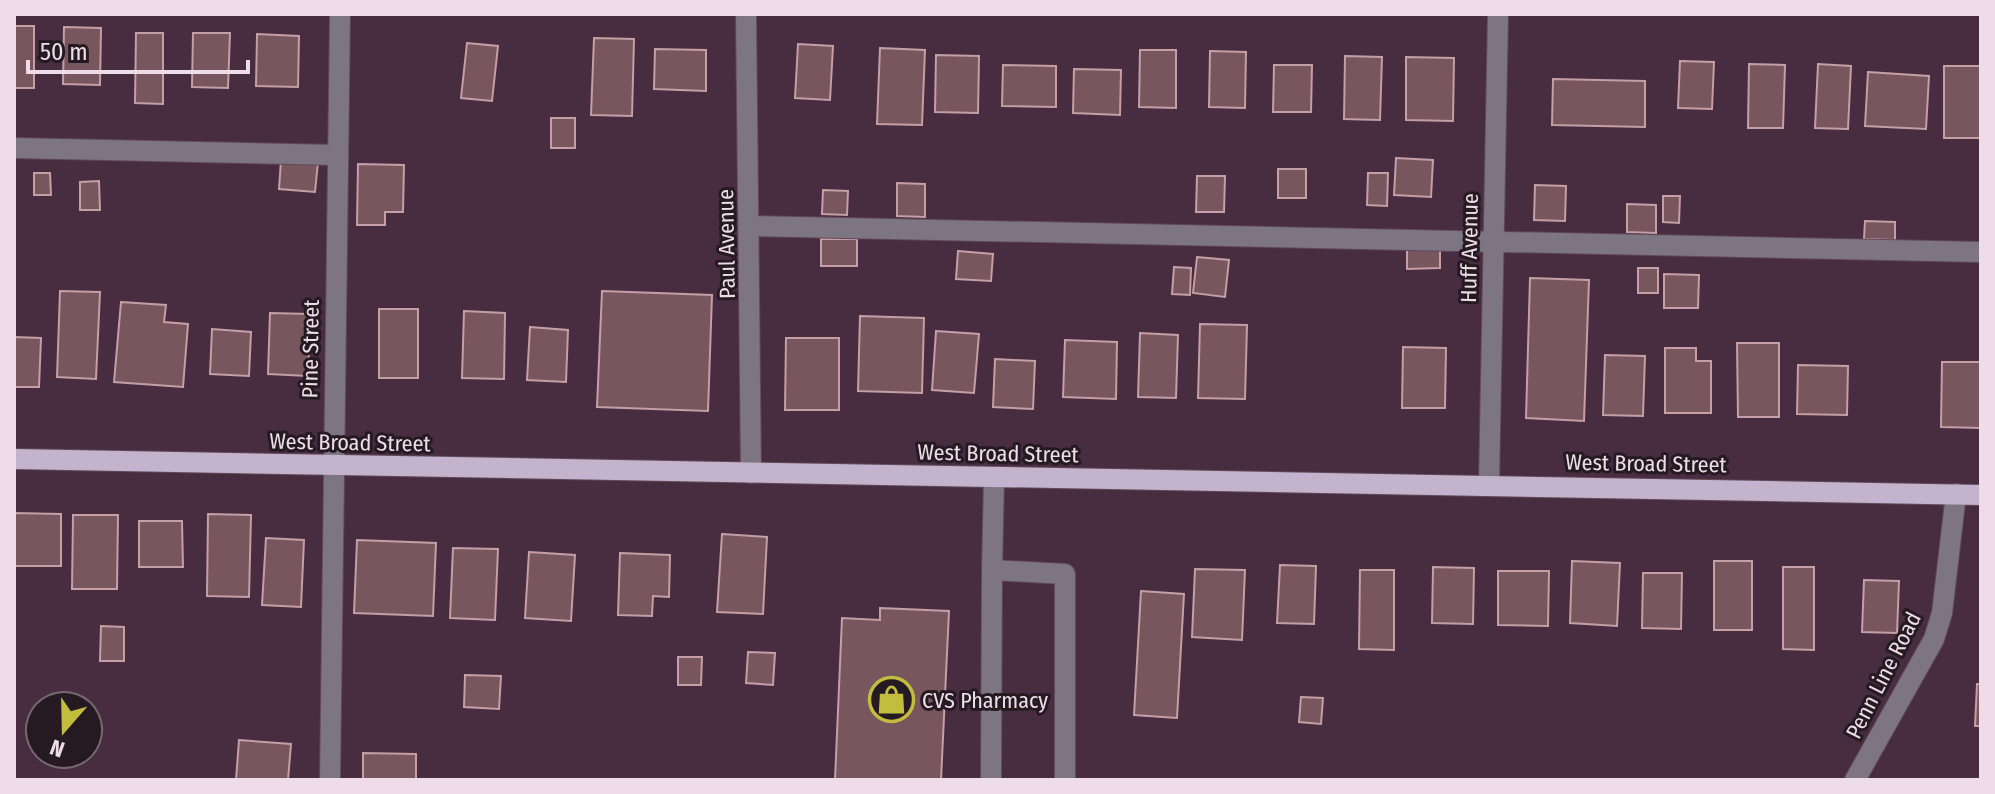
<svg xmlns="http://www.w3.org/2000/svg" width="1995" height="794" viewBox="0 0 1995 794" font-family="'Fira Sans Condensed',sans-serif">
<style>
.building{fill:#78565d;stroke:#c59ea6;stroke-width:2}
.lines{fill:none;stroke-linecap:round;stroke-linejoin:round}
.minor-casing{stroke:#62495a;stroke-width:22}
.major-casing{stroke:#62495a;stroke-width:22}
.minor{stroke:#7d7582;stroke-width:20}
.major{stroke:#c3b3cc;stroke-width:20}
.labels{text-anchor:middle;stroke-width:6;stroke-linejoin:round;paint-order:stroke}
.street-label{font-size:22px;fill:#eedde8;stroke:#261a22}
.poi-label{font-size:22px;fill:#eedde8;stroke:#261a22;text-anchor:start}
</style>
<rect width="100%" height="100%" fill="#472d3f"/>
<!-- building -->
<g class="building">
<rect x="14" y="26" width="20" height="62"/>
<path d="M64 27 101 28 100 85 63 84Z"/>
<path d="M136 33H163V104L135 103Z"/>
<path d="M193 33H230L228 88 192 87Z"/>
<path d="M257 34 299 36 298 87 256 86Z"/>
<path d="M594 38 634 39 632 116 591 115Z"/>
<path d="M467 43 498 46 492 101 461 98Z"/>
<path d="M798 44 833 46 830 100 795 98Z"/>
<path d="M880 48 925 50 922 125 877 124Z"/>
<path d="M655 49 706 50V91L654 89Z"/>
<path d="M1140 50H1176V108L1139 107Z"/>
<path d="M1210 51 1246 52 1245 108 1209 107Z"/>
<path d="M936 55 979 56 978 113 935 112Z"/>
<path d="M1345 56 1382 57 1380 120 1344 119Z"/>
<path d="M1406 57 1454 58 1453 121 1406 120Z"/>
<path d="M1680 61 1714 62 1712 109 1678 108Z"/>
<path d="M1749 64 1785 65 1783 128H1748Z"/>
<path d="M1818 64 1851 66 1848 129 1815 128Z"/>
<path d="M1003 65 1056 66V107L1002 106Z"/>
<path d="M1274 65H1312L1311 112H1273Z"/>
<rect x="1944" y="66" width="37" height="72"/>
<path d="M1074 69 1121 70 1120 115 1073 113Z"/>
<path d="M1868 72 1929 76 1926 129 1865 126Z"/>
<path d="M1553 79 1645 81V127L1552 125Z"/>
<rect x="551" y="118" width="24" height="30"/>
<path d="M1396 158 1433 160 1431 197 1394 195Z"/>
<path d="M281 160 318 162 315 192 279 189Z"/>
<path d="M358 164 404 165 403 212H385V225H357Z"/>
<rect x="1278" y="169" width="28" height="29"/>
<path d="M34 173H50L51 195H34Z"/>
<path d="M1368 173H1388L1387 206 1367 205Z"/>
<path d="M1197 176H1225L1224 212H1196Z"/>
<path d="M99 181 100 210H80V182Z"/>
<path d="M897 183 925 184V217L897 216Z"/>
<path d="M1535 185 1566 186 1565 221 1534 220Z"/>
<path d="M823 190 848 191 847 215 822 214Z"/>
<path d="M1663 196H1680L1679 223 1663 222Z"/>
<path d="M1627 204 1656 205V233L1627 232Z"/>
<path d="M1865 221 1895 222V240L1864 239Z"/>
<rect x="821" y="239" width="36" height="27"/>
<path d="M1407 250H1440V268L1407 269Z"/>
<path d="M958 251 993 254 991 281 956 279Z"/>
<path d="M1197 257 1229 260 1225 297 1193 293Z"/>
<path d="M1174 267 1191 268 1190 295 1172 294Z"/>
<rect x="1638" y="268" width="20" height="25"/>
<path d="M1664 274 1699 275 1698 308H1664Z"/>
<path d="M1530 278 1589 280 1584 421 1526 418Z"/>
<path d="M60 291 100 292 96 379 57 377Z"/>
<path d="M602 291 712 295 708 411 597 407Z"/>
<path d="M121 302 166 305 164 322 188 324 183 387 114 382Z"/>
<rect x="379" y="309" width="39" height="69"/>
<path d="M464 311 505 313 504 379 462 378Z"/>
<path d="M270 313 310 314 308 376 268 374Z"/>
<path d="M860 316 924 318 922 393 858 391Z"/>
<path d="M1200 324 1247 325 1245 399 1198 398Z"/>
<path d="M530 327 568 330 566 382 527 380Z"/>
<path d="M212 329 251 332 249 376 210 374Z"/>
<path d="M936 331 979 334 974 393 932 390Z"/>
<path d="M1140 333 1178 335 1176 398 1138 397Z"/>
<path d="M14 337 41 338 39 387H14Z"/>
<path d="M786 338H839V410H785Z"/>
<path d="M1065 340 1117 342 1116 399 1063 397Z"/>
<path d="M1737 343H1779V417H1738Z"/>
<path d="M1403 347 1446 348 1445 408H1402Z"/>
<path d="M1665 348H1696V361H1711V413H1665Z"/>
<path d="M1605 355 1645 356 1643 416 1603 415Z"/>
<path d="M995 359 1035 361 1033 409 993 407Z"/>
<path d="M1942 362H1981V428L1941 427Z"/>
<path d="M1798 365 1848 366 1847 415 1797 414Z"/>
<path d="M14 513 61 514V566H14Z"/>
<path d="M208 514 251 515 249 597 207 596Z"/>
<path d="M73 515H118L117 589H72Z"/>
<path d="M139 521H182L183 567H139Z"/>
<path d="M722 534 767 537 763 614 717 612Z"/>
<path d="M266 538 304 540 301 607 262 605Z"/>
<path d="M357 540 436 543 433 616 354 613Z"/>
<path d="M453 548 498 549 495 620 450 618Z"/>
<path d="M529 552 575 555 571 621 525 618Z"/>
<path d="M620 553 670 555 669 597 653 596 652 616 618 615Z"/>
<path d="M1572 561 1620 563 1617 626 1570 623Z"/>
<rect x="1714" y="561" width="38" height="69"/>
<path d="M1280 565 1316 566 1314 624 1277 623Z"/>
<path d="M1433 567 1474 568 1473 624 1432 623Z"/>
<path d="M1783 567H1814V650L1783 649Z"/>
<path d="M1195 569 1245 570 1242 640 1192 637Z"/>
<path d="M1360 570H1394V650L1359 649Z"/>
<path d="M1498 571H1549L1548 626 1498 625Z"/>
<path d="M1643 573H1682L1681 629 1642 628Z"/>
<path d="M1864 580 1899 581 1897 633 1862 632Z"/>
<path d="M1141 591 1184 594 1177 718 1134 715Z"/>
<path d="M880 608 949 611 941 780H835L842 618 880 620Z"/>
<path d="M101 626 124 627V661H100Z"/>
<path d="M748 652 775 653 773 685 746 683Z"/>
<path d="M678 657H702L701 685H678Z"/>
<path d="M465 675 501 676 499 709 464 707Z"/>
<path d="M1977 684H1981V726H1975Z"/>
<path d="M1301 697 1323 698 1321 724 1299 722Z"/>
<path d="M239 740 291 744 288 780H236Z"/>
<path d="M363 753 416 754V780H363Z"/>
</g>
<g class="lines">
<defs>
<g id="minor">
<path d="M746 14 751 473"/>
<path d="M14 148 337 155"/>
<path d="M750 226 1981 252"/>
<path d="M1489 484 1498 14"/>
<path d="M992 570 994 478"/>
<path d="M330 780 340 14"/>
<path d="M991 780 992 570 1065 574V780"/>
<path d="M1855 780 1934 639 1942 613 1956 494"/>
</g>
<path id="major" d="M14 459 1981 495"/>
</defs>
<!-- minor casing -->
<use href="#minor" class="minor-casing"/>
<!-- major casing -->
<use href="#major" class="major-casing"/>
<!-- minor -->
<use href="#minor" class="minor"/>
<!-- major -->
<use href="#major" class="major"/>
</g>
<!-- icons -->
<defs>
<symbol id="shop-ring" viewBox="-11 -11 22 22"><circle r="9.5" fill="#261a22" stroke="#c3bd3e" stroke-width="1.5"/><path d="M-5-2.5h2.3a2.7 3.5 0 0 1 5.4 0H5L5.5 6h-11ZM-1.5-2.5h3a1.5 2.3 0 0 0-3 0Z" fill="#c3bd3e"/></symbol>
</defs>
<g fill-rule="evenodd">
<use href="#shop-ring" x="866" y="674" width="51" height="51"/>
</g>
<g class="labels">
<!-- street labels -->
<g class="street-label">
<text transform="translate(726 244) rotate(-91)" y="8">Paul Avenue</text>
<text transform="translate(1469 248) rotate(-89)" y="8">Huff Avenue</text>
<text transform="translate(310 349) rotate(-89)" y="8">Pine Street</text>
<text transform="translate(350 442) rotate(1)" y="8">West Broad Street</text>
<text transform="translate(998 453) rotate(1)" y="8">West Broad Street</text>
<text transform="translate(1646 463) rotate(1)" y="8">West Broad Street</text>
<text transform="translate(1883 675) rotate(-63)" y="8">Penn Line Road</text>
</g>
<!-- poi labels -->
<g class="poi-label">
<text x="922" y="708">CVS Pharmacy</text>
</g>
</g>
<!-- border -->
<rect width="1995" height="794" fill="none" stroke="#eedde8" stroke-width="32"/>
<!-- north arrow -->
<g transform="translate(64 730) rotate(200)"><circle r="38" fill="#261a22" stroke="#766871" stroke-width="2"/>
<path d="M0-6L14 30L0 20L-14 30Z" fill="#c3bd3e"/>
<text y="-12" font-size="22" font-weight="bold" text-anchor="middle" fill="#eedde8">N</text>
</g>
<!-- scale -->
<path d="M28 60v12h220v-12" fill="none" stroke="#eedde8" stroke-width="4"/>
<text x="40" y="60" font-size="24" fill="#eedde8" stroke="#261a22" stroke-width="6" paint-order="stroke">50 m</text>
</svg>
